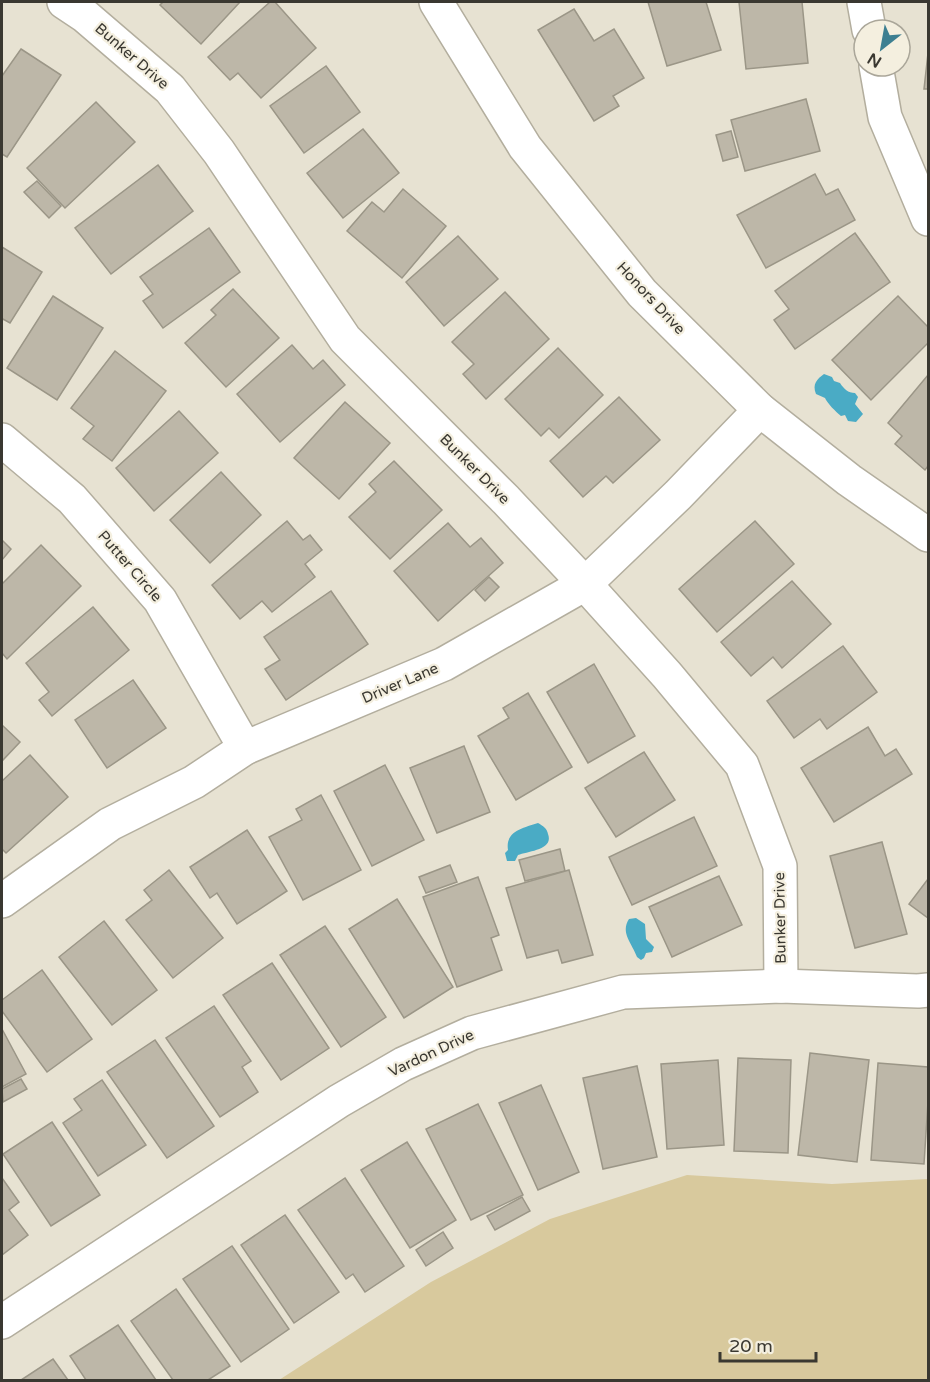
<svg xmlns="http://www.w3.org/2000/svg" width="930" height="1382" viewBox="0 0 930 1382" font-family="'Varela Round',sans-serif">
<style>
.green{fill:#d8c99d}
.water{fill:#4aabc5}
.building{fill:#bdb7a8;stroke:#9b9687;stroke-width:1.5}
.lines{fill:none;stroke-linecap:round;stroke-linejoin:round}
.minor-casing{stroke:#b3ae9e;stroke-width:36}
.tertiary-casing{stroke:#b3ae9e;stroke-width:36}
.minor{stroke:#fff;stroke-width:33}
.tertiary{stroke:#fff;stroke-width:33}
.labels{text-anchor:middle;stroke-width:4.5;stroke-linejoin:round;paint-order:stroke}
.street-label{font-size:15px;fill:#3a3831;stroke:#f4efdf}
</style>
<rect width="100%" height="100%" fill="#e7e2d2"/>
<!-- green -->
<path class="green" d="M687 1175 832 1184 928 1179V1380H279L431 1282 550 1219Z"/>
<!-- water -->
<g class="water">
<path d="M824 374 832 377 834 381 840 383C844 389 848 393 855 393L858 397 855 404 863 414 856 422 848 421 845 415 841 416C836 412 827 403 825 398L816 394C812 384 817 379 824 374Z"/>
<path d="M538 823C543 826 547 828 548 834 554 850 528 851 518 855L515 861H507L505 853 508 850C505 831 523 828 538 823Z"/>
<path d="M636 918 645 924 646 939 654 947 652 952 646 953 644 958 641 960 637 957C632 943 620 933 629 919Z"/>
</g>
<!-- building -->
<g class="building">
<path d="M163 2H240L201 44 160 5Z"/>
<path d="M270 2H275L316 48 261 98 238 73 230 80 208 57Z"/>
<path d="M648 2H706L721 50 667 66Z"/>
<path d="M739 2H802L808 63 746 69Z"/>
<path d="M574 9 594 41 614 29 644 78 613 96 619 106 594 121 538 30Z"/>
<path d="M21 49 61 75 7 157 2 154V76Z"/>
<path d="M928 53V89H924Z"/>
<path d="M326 66 360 112 304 153 270 106Z"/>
<path d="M806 99 820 151 745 171 731 120Z"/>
<path d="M96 102 135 142 65 208 27 168Z"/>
<path d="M363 129 399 173 343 218 307 173Z"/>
<path d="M731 131 738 157 723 161 716 135Z"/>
<path d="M158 165 193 211 111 274 75 228Z"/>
<path d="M815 174 826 195 838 189 855 220 766 268 737 215Z"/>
<path d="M37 181 61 206 49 218 24 192Z"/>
<path d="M403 189 446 226 402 278 347 231 372 202 384 212Z"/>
<path d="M209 228 240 272 163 328 143 301 153 294 140 277Z"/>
<path d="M855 233 890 282 795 349 774 320 789 309 775 291Z"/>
<path d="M458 236 498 279 444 326 406 282Z"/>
<path d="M2 247 42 272 10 323 3 319 2 321Z"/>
<path d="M233 289 279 338 226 387 185 343 216 315 211 310Z"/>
<path d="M505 292 549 339 486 399 463 374 474 364 452 342Z"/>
<path d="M53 296 103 328 57 400 7 368Z"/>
<path d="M898 296 928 327V343L871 400 832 360Z"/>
<path d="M292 345 313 369 323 360 345 385 280 442 237 394Z"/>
<path d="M558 348 603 395 559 438 549 428 541 436 505 399Z"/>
<path d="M115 351 166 391 112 461 83 439 94 426 71 408Z"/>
<path d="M928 375V466L925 470 895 444 902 436 888 423Z"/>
<path d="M619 397 660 440 613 483 606 476 583 497 550 461Z"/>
<path d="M345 402 390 443 339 499 294 458Z"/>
<path d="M179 411 218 453 154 511 116 468Z"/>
<path d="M394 461 442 510 390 559 349 517 376 492 369 484Z"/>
<path d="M221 472 261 515 210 563 170 520Z"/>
<path d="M287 521 303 540 310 535 322 550 305 564 315 577 272 612 262 601 240 619 212 585Z"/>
<path d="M755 521 794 564 717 632 679 589Z"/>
<path d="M448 523 470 547 481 538 503 563 438 621 394 571Z"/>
<path d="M2 540 11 549 2 560Z"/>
<path d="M41 545 81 586 7 659 2 653V584Z"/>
<path d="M489 577 499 587 485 601 475 590Z"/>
<path d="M792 581 831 624 782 668 773 657 751 676 721 642Z"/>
<path d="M331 591 368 644 286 700 265 669 280 660 264 637Z"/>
<path d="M93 607 129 650 52 716 39 700 49 692 26 663Z"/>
<path d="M843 646 877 692 827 729 820 719 794 738 767 701Z"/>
<path d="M594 664 635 736 588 763 547 692Z"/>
<path d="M133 680 166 728 107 768 75 720Z"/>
<path d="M528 693 572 767 516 800 478 736 509 718 503 708Z"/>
<path d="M2 725 20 742 2 761Z"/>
<path d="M868 727 885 756 896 749 912 774 834 822 801 768Z"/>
<path d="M464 746 490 812 437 833 410 768Z"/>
<path d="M644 752 675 800 616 837 585 788Z"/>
<path d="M30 755 68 797 6 853 2 849V781Z"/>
<path d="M385 765 424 840 372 866 334 791Z"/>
<path d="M321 795 361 870 303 900 269 837 302 820 296 809Z"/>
<path d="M694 817 717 866 632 905 609 857Z"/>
<path d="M247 830 287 891 237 924 217 893 210 898 190 867Z"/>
<path d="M882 842 907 934 855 948 830 856Z"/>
<path d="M560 849 565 871 525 881 519 860Z"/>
<path d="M450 865 457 882 426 893 419 877Z"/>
<path d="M169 870 223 938 173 978 126 920 152 900 144 890Z"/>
<path d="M569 870 593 955 562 963 558 950 527 958 506 888Z"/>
<path d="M719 876 742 925 672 957 649 907Z"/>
<path d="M478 877 499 935 491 938 502 970 457 987 423 897Z"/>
<path d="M928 879V918L909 904Z"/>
<path d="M397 899 453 987 404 1018 349 929Z"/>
<path d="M104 921 157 990 112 1025 59 957Z"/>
<path d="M325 926 386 1017 341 1047 280 955Z"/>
<path d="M272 963 329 1048 281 1080 223 995Z"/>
<path d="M42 970 92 1039 47 1072 2 1011V1000Z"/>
<path d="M214 1006 251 1061 242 1067 258 1092 220 1117 166 1038Z"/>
<path d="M2 1029 26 1074 2 1087Z"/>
<path d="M155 1040 214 1126 167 1158 107 1072Z"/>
<path d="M810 1053 869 1060 857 1162 798 1155Z"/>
<path d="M738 1058 791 1060 788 1153 734 1151Z"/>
<path d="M718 1060 724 1145 667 1149 661 1064Z"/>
<path d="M878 1063 928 1067V1102L924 1164 871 1160Z"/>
<path d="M637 1066 657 1157 603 1169 583 1078Z"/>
<path d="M21 1079 27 1089 3 1102 2 1089Z"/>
<path d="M102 1080 146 1145 98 1176 63 1123 82 1110 74 1099Z"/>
<path d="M541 1085 579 1172 538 1190 499 1103Z"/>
<path d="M478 1104 523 1195 471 1220 426 1129Z"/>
<path d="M52 1122 100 1195 51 1226 3 1154Z"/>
<path d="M407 1142 456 1220 410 1248 361 1170Z"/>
<path d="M2 1178 19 1202 9 1210 28 1235 2 1255Z"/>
<path d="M345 1178 404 1266 365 1292 353 1274 346 1279 298 1210Z"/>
<path d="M522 1197 530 1211 495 1230 487 1216Z"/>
<path d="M285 1215 339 1292 294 1323 241 1245Z"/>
<path d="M443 1232 453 1248 426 1266 416 1250Z"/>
<path d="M232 1246 289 1329 241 1362 183 1279Z"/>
<path d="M176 1289 230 1366 208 1380H173L131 1321Z"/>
<path d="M118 1325 156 1380H86L70 1356Z"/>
<path d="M53 1359 68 1380H21Z"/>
</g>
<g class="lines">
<defs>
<g id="minor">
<path d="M64 2 85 16 170 89 219 152 345 339 506 500 585 584 667 675 742 765 780 866 781 986"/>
<path d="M864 2 869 30"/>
<path d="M876 66 885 117 928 219"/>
<path d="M2 440 72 499 160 600 245 748"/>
<path d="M2 901 110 824 194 782 245 748 444 664 585 584 678 495 760 410"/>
<path d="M2 1322 339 1101 403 1064 472 1033 623 992 781 986 918 991 928 990"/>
</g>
<path id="tertiary" d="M436 2 525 147 642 293 760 410 849 480 928 535"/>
</defs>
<!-- minor casing -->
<use href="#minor" class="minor-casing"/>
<!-- tertiary casing -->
<use href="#tertiary" class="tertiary-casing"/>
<!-- minor -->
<use href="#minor" class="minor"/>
<!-- tertiary -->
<use href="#tertiary" class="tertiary"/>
</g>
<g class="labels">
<!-- street labels -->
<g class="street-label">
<text transform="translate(132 56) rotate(41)" y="5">Bunker Drive</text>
<text transform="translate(651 298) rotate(47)" y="5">Honors Drive</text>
<text transform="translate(475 469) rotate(45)" y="5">Bunker Drive</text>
<text transform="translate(130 566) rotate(49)" y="5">Putter Circle</text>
<text transform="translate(400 683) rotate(-23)" y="5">Driver Lane</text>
<text transform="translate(780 918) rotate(-91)" y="5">Bunker Drive</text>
<text transform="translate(431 1053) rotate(-25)" y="5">Vardon Drive</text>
</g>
</g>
<!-- border -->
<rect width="930" height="1382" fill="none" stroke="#3a3831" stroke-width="6"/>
<!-- north arrow -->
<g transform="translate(882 48) rotate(211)"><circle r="28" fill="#f4efdf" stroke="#aaa699" stroke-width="1.5"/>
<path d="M0-4.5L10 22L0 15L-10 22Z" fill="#3d7f91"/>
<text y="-9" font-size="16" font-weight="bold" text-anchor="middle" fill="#3a3831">N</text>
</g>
<!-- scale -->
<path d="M720 1352v9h96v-9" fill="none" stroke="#3a3831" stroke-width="3"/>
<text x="729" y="1352" font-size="18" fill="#3a3831" stroke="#f4efdf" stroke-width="4.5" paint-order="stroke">20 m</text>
</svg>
